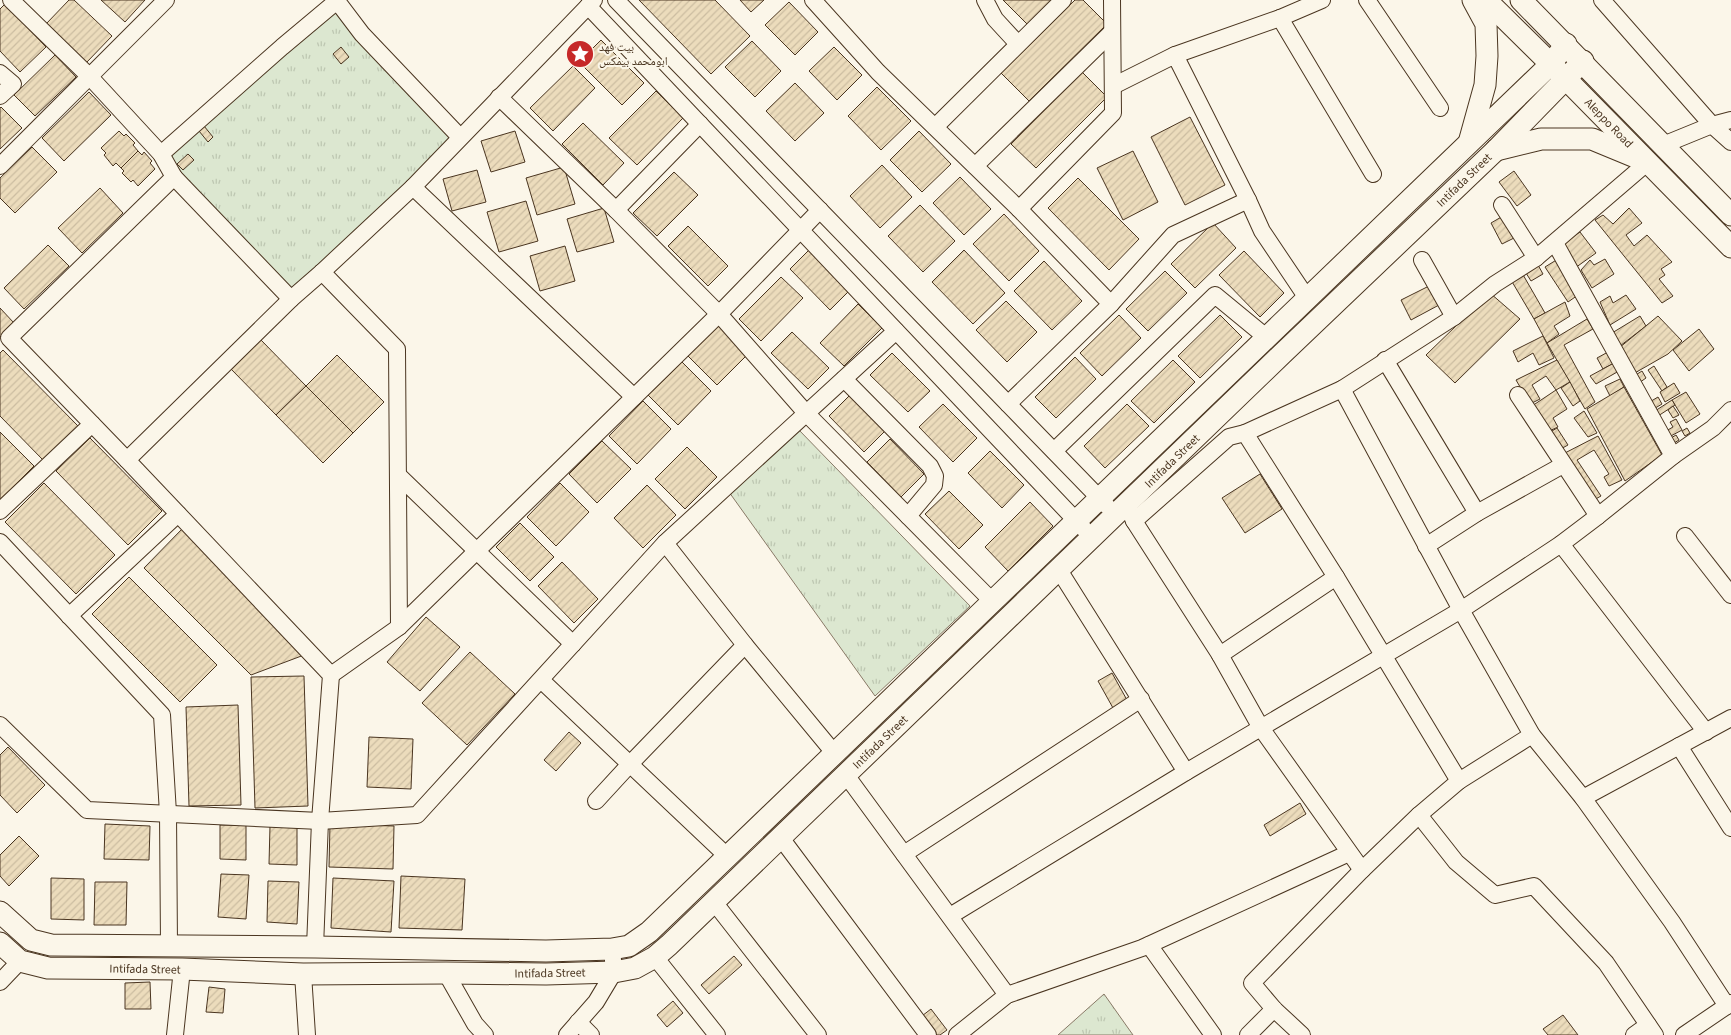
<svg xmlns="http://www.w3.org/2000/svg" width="1731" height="1035" viewBox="0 0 1731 1035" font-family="'Source Sans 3','Noto Naskh Arabic',sans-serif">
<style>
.grass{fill:url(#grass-tufts);stroke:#887966}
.building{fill:url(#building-hatch);stroke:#4a3520}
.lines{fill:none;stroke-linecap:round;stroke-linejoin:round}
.minor-casing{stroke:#4a3520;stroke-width:18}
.major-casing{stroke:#4a3520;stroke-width:23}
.minor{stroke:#fbf6e9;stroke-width:16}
.major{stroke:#fbf6e9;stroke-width:21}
.labels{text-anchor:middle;stroke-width:4;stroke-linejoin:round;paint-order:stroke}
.poi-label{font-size:12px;fill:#4a3520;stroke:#fbf6e9;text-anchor:start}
.street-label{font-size:12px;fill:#4a3520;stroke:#fbf6e9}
</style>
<defs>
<pattern id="grass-tufts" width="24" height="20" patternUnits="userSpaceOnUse" patternTransform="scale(1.25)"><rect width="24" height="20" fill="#dce7d0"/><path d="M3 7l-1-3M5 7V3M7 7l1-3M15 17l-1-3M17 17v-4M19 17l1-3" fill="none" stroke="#bec7b2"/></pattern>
<pattern id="building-hatch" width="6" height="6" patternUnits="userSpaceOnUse" patternTransform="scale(1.25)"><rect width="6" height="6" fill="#ecdcbc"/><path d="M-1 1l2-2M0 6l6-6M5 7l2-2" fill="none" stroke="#ccbda1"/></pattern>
</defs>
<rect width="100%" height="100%" fill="#fbf6e9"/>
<!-- grass -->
<g class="grass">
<path d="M336 5 454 136 411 182 291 292 177 174 167 156Z"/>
<path d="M798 429 970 606 875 696 729 492Z"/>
<path d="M1104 994 1133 1035H1058Z"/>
</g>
<!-- building -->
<g class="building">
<path d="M69 0H74L112 36 86 63 46 24Z"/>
<path d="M101 0H145L125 22Z"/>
<path d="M639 0H715L750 36 711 74Z"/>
<path d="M740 0H764L751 12Z"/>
<path d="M1003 0H1053L1028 25Z"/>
<path d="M1075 0H1083L1107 24 1029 101 1001 73Z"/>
<path d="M789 2 818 32 795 55 765 25Z"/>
<path d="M5 4 46 47 20 72 0 51V9Z"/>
<path d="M601 40 644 83 622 105 579 62Z"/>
<path d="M752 41 781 71 755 97 725 67Z"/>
<path d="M341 47 349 57 341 64 333 54Z"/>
<path d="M834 47 862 75 837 100 809 71Z"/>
<path d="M55 55 76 77 35 116 14 95Z"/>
<path d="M573 66 595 88 553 131 530 108Z"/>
<path d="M1082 72 1107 97 1036 168 1011 144Z"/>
<path d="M795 83 824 113 795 141 766 111Z"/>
<path d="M877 87 911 121 881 150 848 116Z"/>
<path d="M656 91 683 118 637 165 609 138Z"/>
<path d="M89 92 111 115 64 161 42 138Z"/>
<path d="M1 107 22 128 0 149V108Z"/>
<path d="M1190 117 1225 185 1185 205 1151 137Z"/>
<path d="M583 123 624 163 603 185 562 144Z"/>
<path d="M204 126 213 137 208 142 199 131Z"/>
<path d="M119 131 124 136 126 134 135 143 133 145 138 151 121 168 116 163 113 166 104 155 106 153 101 148Z"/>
<path d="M515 131 525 162 491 172 481 141Z"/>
<path d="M919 131 951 164 922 192 890 160Z"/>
<path d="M32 147 57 172 15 213 0 198V178Z"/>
<path d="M138 151 142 155 144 152 152 161 150 163 155 169 138 186 133 180 131 182 122 173 124 171 121 168Z"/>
<path d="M1133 151 1158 202 1123 220 1097 168Z"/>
<path d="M188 154 194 160 183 170 177 164Z"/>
<path d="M882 165 912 197 880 228 850 196Z"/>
<path d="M564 167 575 204 537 215 526 178Z"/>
<path d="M477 170 486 202 452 211 443 179Z"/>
<path d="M1514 171 1531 195 1517 206 1499 182Z"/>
<path d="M674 172 698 195 657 236 633 213Z"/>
<path d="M960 177 991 209 964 235 933 203Z"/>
<path d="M1078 178 1139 239 1109 270 1048 208Z"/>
<path d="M100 188 123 213 82 253 58 228Z"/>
<path d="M526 201 538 241 499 252 487 212Z"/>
<path d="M920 205 955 241 923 272 888 236Z"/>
<path d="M604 208 614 242 577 252 567 219Z"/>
<path d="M1629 208 1642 223 1626 235 1634 246 1647 235 1672 262 1661 269 1665 275 1659 279 1673 296 1662 303 1595 220 1603 215 1613 224Z"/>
<path d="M1004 214 1039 251 1009 281 973 244Z"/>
<path d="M1503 216 1514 238 1502 244 1491 223Z"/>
<path d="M1213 223 1236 248 1195 288 1171 264Z"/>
<path d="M688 226 728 266 708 286 668 246Z"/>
<path d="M1580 232 1596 253 1575 268 1562 244Z"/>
<path d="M48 245 69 266 24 309 4 288Z"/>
<path d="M565 246 575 281 540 291 530 256Z"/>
<path d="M811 248 851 289 830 310 790 269Z"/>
<path d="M964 250 1005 293 973 324 932 282Z"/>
<path d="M1244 251 1284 293 1260 317 1219 275Z"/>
<path d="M1558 259 1578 295 1568 302 1545 267Z"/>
<path d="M1605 259 1614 274 1592 288 1581 270 1590 260 1594 265Z"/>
<path d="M1044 261 1082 301 1052 330 1014 291Z"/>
<path d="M1538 265 1543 274 1531 281 1526 273Z"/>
<path d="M1165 271 1187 293 1148 331 1126 309Z"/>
<path d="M1522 273 1545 313 1534 319 1511 280Z"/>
<path d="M781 277 803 298 761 341 739 319Z"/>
<path d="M1429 286 1439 305 1411 320 1401 300Z"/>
<path d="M1490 293 1520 319 1455 383 1426 355Z"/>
<path d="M1626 295 1636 309 1610 325 1600 302 1610 296 1613 303Z"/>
<path d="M1006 301 1037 332 1007 362 976 330Z"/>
<path d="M1565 302 1570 316 1554 326 1559 334 1547 343 1534 319Z"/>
<path d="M858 304 882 328 844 366 820 343Z"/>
<path d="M0 308 14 323 0 337Z"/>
<path d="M1119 315 1141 338 1102 376 1080 353Z"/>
<path d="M1220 315 1242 337 1200 378 1178 356Z"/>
<path d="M1640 316 1646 326 1620 346 1612 333Z"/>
<path d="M1658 316 1682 341 1668 354 1633 374 1619 348Z"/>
<path d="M1587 319 1593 329 1564 345 1595 402 1585 409 1547 343Z"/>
<path d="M720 324 749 353 717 385 688 356Z"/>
<path d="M1699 329 1714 349 1689 371 1673 350Z"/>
<path d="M792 332 829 368 808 389 771 353Z"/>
<path d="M1543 336 1554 358 1539 365 1533 353 1518 362 1513 351Z"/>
<path d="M261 340 306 386 276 415 231 369Z"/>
<path d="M3 350 78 426 43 460 0 416V353Z"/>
<path d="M1608 352 1614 363 1603 369 1597 358Z"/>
<path d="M892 353 930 391 908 412 870 375Z"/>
<path d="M337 355 384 402 353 433 306 386Z"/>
<path d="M1075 357 1096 379 1056 418 1035 397Z"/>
<path d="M1173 360 1195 382 1154 423 1131 401Z"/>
<path d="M1557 360 1570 382 1556 390 1546 376 1532 385 1540 399 1530 404 1516 380Z"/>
<path d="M682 362 711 391 678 425 648 395Z"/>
<path d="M1614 363 1619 371 1596 384 1590 376Z"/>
<path d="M1654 366 1667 387 1662 391 1648 370Z"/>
<path d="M1642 371 1646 378 1636 385 1631 378Z"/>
<path d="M1620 379 1624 387 1610 396 1605 386Z"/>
<path d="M1570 382 1580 401 1573 406 1561 388Z"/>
<path d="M1674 383 1680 393 1665 402 1660 392Z"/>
<path d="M306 386 353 433 323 463 276 415Z"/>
<path d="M1624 387 1662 455 1625 481 1587 409Z"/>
<path d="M1556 390 1567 409 1553 418 1558 427 1547 432 1532 406Z"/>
<path d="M853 392 888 428 864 452 829 416Z"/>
<path d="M1686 392 1700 414 1686 423 1672 400Z"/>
<path d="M1658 397 1662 404 1652 410 1648 403Z"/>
<path d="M1672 400 1675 405 1658 416 1655 411Z"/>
<path d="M643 401 671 429 637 464 609 436Z"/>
<path d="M943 404 977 438 953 462 919 427Z"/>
<path d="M1127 404 1149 426 1105 468 1084 446Z"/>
<path d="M1673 406 1679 415 1673 418 1668 410Z"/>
<path d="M1584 411 1597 433 1588 437 1574 418Z"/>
<path d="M1676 419 1682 430 1669 437 1666 431 1673 427 1670 422Z"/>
<path d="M1557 428 1568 445 1557 451 1547 434Z"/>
<path d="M1687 428 1690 433 1685 436 1682 431Z"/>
<path d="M0 432 34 466 0 500Z"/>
<path d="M1676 435 1679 440 1674 443 1671 438Z"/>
<path d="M1598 436 1622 480 1609 486 1604 477 1609 474 1594 450 1577 460 1601 496 1592 501 1561 455Z"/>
<path d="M90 438 162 511 128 545 56 471Z"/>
<path d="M890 439 924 474 901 497 867 462Z"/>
<path d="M602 441 631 469 597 503 569 474Z"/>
<path d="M687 447 717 477 685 509 655 479Z"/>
<path d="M990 451 1024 485 1002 508 968 473Z"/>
<path d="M1260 474 1282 509 1245 533 1222 498Z"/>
<path d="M44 483 115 555 76 594 5 522Z"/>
<path d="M560 483 589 512 556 546 527 517Z"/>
<path d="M647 485 676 515 643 548 614 518Z"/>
<path d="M949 491 983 525 959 549 925 514Z"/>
<path d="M1030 502 1053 526 1008 571 985 547Z"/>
<path d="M520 523 554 557 530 581 496 547Z"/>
<path d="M183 528 304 655 251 675 144 568Z"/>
<path d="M562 562 598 599 574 623 538 586Z"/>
<path d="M129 577 217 665 180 702 92 614Z"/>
<path d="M426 617 460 647 420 691 387 662Z"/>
<path d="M470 652 515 694 467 745 422 703Z"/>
<path d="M1112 673 1127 700 1113 708 1098 681Z"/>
<path d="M304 676 308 806 255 808 251 677Z"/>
<path d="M238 705 241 805 189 806 186 707Z"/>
<path d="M569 732 581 743 556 771 544 760Z"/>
<path d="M369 737 413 739 411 789 367 787Z"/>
<path d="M8 747 45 785 17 813 0 795V755Z"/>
<path d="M1300 803 1306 814 1270 836 1264 825Z"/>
<path d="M105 824 150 826 149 860 104 859Z"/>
<path d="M330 824 394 826 393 869 329 867Z"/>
<path d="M220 825H246V860L220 859Z"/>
<path d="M270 826H297V865L269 864Z"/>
<path d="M19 836 39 856 9 886 0 876V855Z"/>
<path d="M221 874 249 875 246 919 218 917Z"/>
<path d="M401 876 465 879 462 930 399 928Z"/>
<path d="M51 878 84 879V920L51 919Z"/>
<path d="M333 878 394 881 391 932 331 928Z"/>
<path d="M268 881 299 882 297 924 267 922Z"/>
<path d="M95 882H127L126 925H94Z"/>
<path d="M734 956 742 965 709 994 701 985Z"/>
<path d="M150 982 151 1009H125V983Z"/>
<path d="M209 987 225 989 223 1013 206 1012Z"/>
<path d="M673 1001 683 1013 667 1027 657 1015Z"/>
<path d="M931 1009 947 1030 940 1035H929L918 1019Z"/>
<path d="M1563 1015 1578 1035H1548L1543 1029Z"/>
</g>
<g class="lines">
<defs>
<g id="minor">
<path d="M11 0 90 77 161 154 174 177"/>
<path d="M616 0 1107 506"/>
<path d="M813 0 878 72 1019 209 1111 304 1008 404"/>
<path d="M985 0 995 19 1018 44"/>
<path d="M1367 0 1440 108"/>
<path d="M1602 0 1712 125 1731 142"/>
<path d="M337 1 362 34 460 137"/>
<path d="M588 6 1084 529"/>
<path d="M1280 18 1373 174"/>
<path d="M1175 55 1280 18 1322 0"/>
<path d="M0 73 13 84 0 96"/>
<path d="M1113 86 1175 55 1248 200 1262 231 1307 298"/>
<path d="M499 97 616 210 719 314 806 413 993 602"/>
<path d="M935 127 1063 0"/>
<path d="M1663 145 1712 125 1731 120"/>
<path d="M161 154 282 47 338 0"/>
<path d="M0 166 166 0"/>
<path d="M975 166 1112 32"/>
<path d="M413 187 634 397"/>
<path d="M1502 205 1536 258"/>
<path d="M1019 209 1113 113 1112 0"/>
<path d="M616 210 700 124"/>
<path d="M1555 243 1673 456"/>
<path d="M1422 260 1454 317"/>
<path d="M322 272 397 349 399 627"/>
<path d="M291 299 174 177 9 338 127 460 331 675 320 821 315 947"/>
<path d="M1111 304 1173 235 1248 200"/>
<path d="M1385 360 1477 513"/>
<path d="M844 379 930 466 935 476 934 485 908 516"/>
<path d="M1342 389 1461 610 1532 735 1583 798 1672 922 1727 1006"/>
<path d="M1518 395 1598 516"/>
<path d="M1054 451 1215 295 1266 337"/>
<path d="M127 460 291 299 322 272 413 187 594 0"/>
<path d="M398 475 573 644"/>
<path d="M1127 504 1134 521 1220 655 1261 728 1362 870"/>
<path d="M0 511 92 424"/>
<path d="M1134 521 1229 437 1245 433"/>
<path d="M1685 536 1731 595"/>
<path d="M0 542 162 715 168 813 169 946"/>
<path d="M665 543 745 645 835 754"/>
<path d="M1561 544 1706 732"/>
<path d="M1426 546 1477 513 1563 465"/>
<path d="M1059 570 1186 772"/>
<path d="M69 616 178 514"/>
<path d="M1220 655 1336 577"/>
<path d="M331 675 399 627 719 314 820 210"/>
<path d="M541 680 728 857"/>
<path d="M0 725 87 810 320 821 417 815 665 543 896 331"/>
<path d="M1679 746 1731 828"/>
<path d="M846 775 1007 995"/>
<path d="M1459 781 1336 577 1245 433 1342 389 1454 317 1495 284 1536 258 1648 162"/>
<path d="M1583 798 1731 718"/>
<path d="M596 801 630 764 745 645"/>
<path d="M1419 815 1456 862 1495 895 1534 886 1606 963 1655 1035"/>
<path d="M781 838 928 1035"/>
<path d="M904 854 1141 699"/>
<path d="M714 902 818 1035"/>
<path d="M950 916 1186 772 1461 610 1561 544 1598 516 1673 456 1713 428 1731 410"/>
<path d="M1149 945 1213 1035"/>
<path d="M655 957 717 1035"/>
<path d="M446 973 475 1024 485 1035"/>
<path d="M303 974 307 1035"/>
<path d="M0 982 20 961"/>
<path d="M578 1022 591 1035"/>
<path d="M175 1035 182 969"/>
<path d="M567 1035 596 1002 614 972 612 949"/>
<path d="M957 1035 1007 995 1142 948 1349 853"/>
<path d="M1248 1035 1274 1009"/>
<path d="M1302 1035 1274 1009 1252 983 1362 870 1419 815 1459 781 1532 735"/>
<path d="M1634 1035 1648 1025"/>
<path d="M1684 1035 1731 1003"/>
</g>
<g id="major">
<path d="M1486 0 1566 79 1731 247"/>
<path d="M1521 0 1731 215"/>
<path d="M1470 139 1485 85 1487 56 1486 24 1473 0"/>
<path d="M1496 150 1541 139H1592L1638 158"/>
<path d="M0 912 31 940 51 945 315 947 546 951 612 949 629 946 649 932 1551 64 1566 44"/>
<path d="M0 943 20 961 48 968 182 969 303 974 446 973 546 974 614 972 635 968 655 957 669 945 1282 354 1496 150 1583 61"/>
</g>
</defs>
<!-- minor casing -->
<use href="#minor" class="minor-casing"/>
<!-- major casing -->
<use href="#major" class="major-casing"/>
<!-- minor -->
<use href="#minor" class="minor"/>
<!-- major -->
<use href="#major" class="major"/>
</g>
<!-- icons -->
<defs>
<symbol id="sight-disc" viewBox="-11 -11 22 22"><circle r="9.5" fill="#c62828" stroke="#fbf6e9"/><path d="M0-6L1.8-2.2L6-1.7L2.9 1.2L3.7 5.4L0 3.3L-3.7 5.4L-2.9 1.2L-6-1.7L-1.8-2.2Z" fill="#fff"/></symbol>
</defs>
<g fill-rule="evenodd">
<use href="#sight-disc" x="564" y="38" width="32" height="32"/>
</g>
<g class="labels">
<!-- poi labels -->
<g class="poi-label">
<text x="599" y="51">بيت فهد<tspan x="599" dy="14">ابومحمد بيمكس</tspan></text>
</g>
<!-- street labels -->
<g class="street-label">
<text transform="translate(1609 123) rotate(46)" y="4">Aleppo Road</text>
<text transform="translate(1464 180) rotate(-44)" y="4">Intifada Street</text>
<text transform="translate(1172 461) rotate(-44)" y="4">Intifada Street</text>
<text transform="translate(880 742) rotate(-44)" y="4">Intifada Street</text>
<text transform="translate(145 969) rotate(1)" y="4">Intifada Street</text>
<text transform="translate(550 973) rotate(-1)" y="4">Intifada Street</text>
</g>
</g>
</svg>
